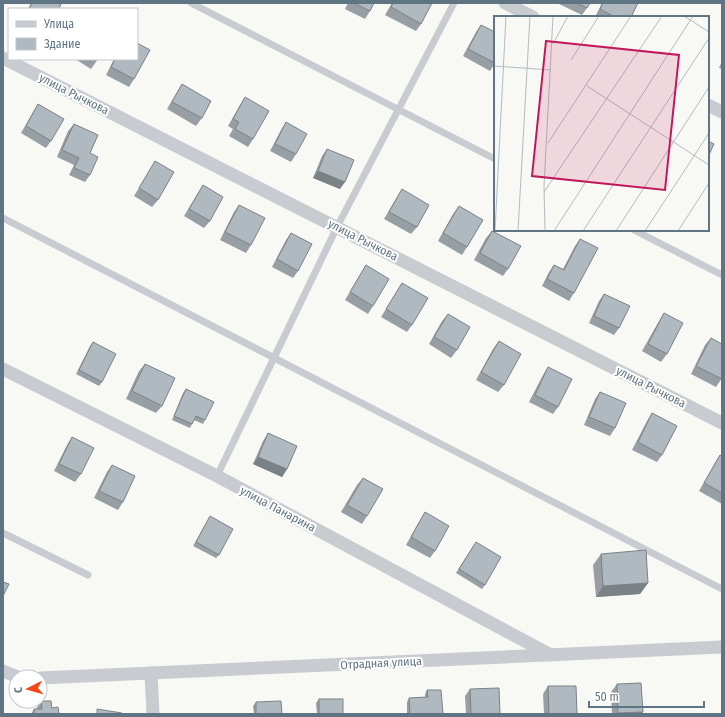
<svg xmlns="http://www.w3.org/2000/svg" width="725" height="717" viewBox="0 0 725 717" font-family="'Fira Sans Condensed',sans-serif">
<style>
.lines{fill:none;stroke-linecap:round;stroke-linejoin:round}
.lane{stroke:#c8ccd0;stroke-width:7}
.street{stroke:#c8ccd0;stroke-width:13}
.wall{fill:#979fa5}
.shaded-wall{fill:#7b8286}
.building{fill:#b0b9c0;stroke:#7b8286}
.labels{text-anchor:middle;stroke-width:4;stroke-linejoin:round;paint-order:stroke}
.street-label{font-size:12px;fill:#607584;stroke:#fff}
.inset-road{fill:none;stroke:#b2bcc1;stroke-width:1}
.view{fill:#c2185b;fill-opacity:0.15;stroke:#c2185b;stroke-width:2}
.inset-edge{fill:none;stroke:#607584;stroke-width:2}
</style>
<rect width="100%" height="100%" fill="#f8f8f5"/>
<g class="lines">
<!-- lane -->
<g class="lane">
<path d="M191 3 495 159"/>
<path d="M3 218 722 589"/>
<path d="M634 230 722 275"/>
<path d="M217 476 337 227 454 3"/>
<path d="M3 533 88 575"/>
</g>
<!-- street -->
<g class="street">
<path d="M505 3 533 17"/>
<path d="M3 58 722 423"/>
<path d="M708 105 722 112"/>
<path d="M3 369 217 476 549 654"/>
<path d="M3 671 18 677"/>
<path d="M151 673 153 714"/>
<path d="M40 678 722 647"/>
</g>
</g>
<!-- wall -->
<g class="wall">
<path d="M31 3H59V9H28Z"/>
<path d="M348 3H374L370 11 365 19 345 9Z"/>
<path d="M392 3H432L421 24 416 31 385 15Z"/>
<path d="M560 3H590L587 8 582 15 559 4Z"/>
<path d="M602 3H638L631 17H595Z"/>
<path d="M481 25 495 63 490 71 463 56 476 32Z"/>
<path d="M75 59H98L91 69Z"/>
<path d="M114 59H137L134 79 129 87 106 75Z"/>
<path d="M722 61V69L719 68Z"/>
<path d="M182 84 202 118 196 126 167 109 177 92Z"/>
<path d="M245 97 253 139 248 147 229 136 233 129 228 126 240 105Z"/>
<path d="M38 104 51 141 46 148 21 133 33 112Z"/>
<path d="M286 122 296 154 291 162 270 151 281 130Z"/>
<path d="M74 124 90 153V175L85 182 69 175 74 165 57 157 68 131Z"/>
<path d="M327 149 340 189 313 178 322 156Z"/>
<path d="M155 161 158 200 152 207 134 196Z"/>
<path d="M203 185 210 221 204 228 184 216 198 193Z"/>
<path d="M402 189 417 227 411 234 384 219 397 197Z"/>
<path d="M239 205 251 245 246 253 220 240 234 212Z"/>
<path d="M459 206 467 247 462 255 438 241 453 214Z"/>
<path d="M492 231 508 269 503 276 474 260 486 238Z"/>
<path d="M291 233 298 271 293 278 272 267 286 240Z"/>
<path d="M580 239 574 293 569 301 542 286 549 272 554 265 563 269 575 246Z"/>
<path d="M366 265 373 306 368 314 345 300 361 273Z"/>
<path d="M402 283 412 325 407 332 381 317Z"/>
<path d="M604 294 619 328 614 335 589 323 599 301Z"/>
<path d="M664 313 667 354 661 362 642 351 659 321Z"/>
<path d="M448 314 457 350 451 358 429 344 442 321Z"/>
<path d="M711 338 722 378 716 387 691 374 705 345Z"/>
<path d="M499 341 504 385 498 392 476 380 493 349Z"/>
<path d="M93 342 102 382 99 386 76 374 90 346Z"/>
<path d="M145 364 162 406 156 413 126 399 139 371Z"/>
<path d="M548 367 558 407 553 414 529 402 543 375Z"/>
<path d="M186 389 205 420 203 424 194 420 190 428 172 420 183 393Z"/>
<path d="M600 392 615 428 610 436 584 425 595 399Z"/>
<path d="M652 413 662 455 657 462 632 450 647 421Z"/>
<path d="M268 433 287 469 282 477 253 464 263 441Z"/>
<path d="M72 437 81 474 75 482 54 471 67 445Z"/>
<path d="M720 455 722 456V504L699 491 715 463Z"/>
<path d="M112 465 123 502 118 510 94 498 107 472Z"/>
<path d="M363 478 367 516 362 524 341 512 357 485Z"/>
<path d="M425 512 435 551 430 558 406 545 420 520Z"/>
<path d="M210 516 219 555 216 558 193 546Z"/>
<path d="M473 546 485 585 482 589 456 573Z"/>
<path d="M601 554 648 583 640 594 596 597 593 565Z"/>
<path d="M617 684 643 712 641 714H612L611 692Z"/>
<path d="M548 686 577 714H544L543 694Z"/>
<path d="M470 689 500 714H466L465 696Z"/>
<path d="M427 690 443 714H407V702L409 698 425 697V694Z"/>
<path d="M319 699 343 714H317L316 703Z"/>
<path d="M41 701 52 708 59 714H31L34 709H36Z"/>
<path d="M256 702 282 714H254L253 706Z"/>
</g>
<!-- shaded-wall -->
<g class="shaded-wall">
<path d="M318 171 345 182 340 189 313 178Z"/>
<path d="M258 457 287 469 282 477 253 464Z"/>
<path d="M648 583 640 594 596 597 603 586Z"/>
<path d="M643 712 641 714H617L618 713Z"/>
</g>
<!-- building -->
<g class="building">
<path d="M32 3H59L61 4 59 9H29Z"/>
<path d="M354 3H374L370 11Z"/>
<path d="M393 3H432L421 24 391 7Z"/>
<path d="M577 3H590L587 8Z"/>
<path d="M603 3H638L631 17H615L600 9Z"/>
<path d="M481 25 495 32V63L468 49Z"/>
<path d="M137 43 150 50 134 79 111 67 115 59H137Z"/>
<path d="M182 84 211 101 202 118 172 102Z"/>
<path d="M245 97 269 111 253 139 235 129 239 122 233 119Z"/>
<path d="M38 104 64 119 51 141 26 126Z"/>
<path d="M286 122 307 134 296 154 275 144Z"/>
<path d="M74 124 98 135 90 153 98 157 90 175 74 168 79 158 62 150Z"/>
<path d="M708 141 714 144 708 157Z"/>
<path d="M327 149 354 160 345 182 318 171Z"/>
<path d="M155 161 174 172 158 200 139 188Z"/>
<path d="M203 185 223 197 210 221 189 209Z"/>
<path d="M402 189 429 205 417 227 389 212Z"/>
<path d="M239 205 265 218 251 245 225 232Z"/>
<path d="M459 206 483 220 467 247 443 233Z"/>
<path d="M492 231 521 246 508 269 480 253Z"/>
<path d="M291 233 312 244 298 271 277 259Z"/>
<path d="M580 239 598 248 574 293 547 279 554 265 564 270Z"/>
<path d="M366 265 389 279 373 306 350 292Z"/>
<path d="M402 283 428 298 412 325 386 309Z"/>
<path d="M604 294 630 306 619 328 594 316Z"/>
<path d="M664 313 683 323 667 354 648 344Z"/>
<path d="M448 314 470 327 457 350 434 337Z"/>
<path d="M711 338 722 344V379L696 366Z"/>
<path d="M499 341 521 354 504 385 481 372Z"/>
<path d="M93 342 116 354 102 382 79 370Z"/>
<path d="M145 364 175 378 162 406 132 391Z"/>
<path d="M548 367 572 379 558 407 535 395Z"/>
<path d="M186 389 214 402 205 420 196 416 192 424 174 416Z"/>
<path d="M600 392 626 403 615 428 589 417Z"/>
<path d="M652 413 677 426 662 455 638 442Z"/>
<path d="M268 433 297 446 287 469 258 457Z"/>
<path d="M72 437 94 448 81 474 59 464Z"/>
<path d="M720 455 722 456V493L704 483Z"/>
<path d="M112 465 135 476 123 502 99 491Z"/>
<path d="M363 478 383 489 367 516 347 505Z"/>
<path d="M425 512 449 526 435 551 411 537Z"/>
<path d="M210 516 233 529 219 555 196 542Z"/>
<path d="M476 542 501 557 485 585 459 569Z"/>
<path d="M646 550 648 583 603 586 601 554Z"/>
<path d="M3 582 9 584 3 596Z"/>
<path d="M641 683 643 712 618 713 617 684Z"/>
<path d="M548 686H576L577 714H549Z"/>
<path d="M499 688 500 714H471L470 689Z"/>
<path d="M427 690H441L443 714H410L409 698 428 697Z"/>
<rect x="319" y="699" width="24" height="15"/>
<path d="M41 701H51L52 708 58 707 59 714H34V709H42Z"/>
<path d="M281 701 282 714H256V702Z"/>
<path d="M97 709 122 713 121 714H97Z"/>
</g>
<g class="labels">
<!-- street labels -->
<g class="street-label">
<text transform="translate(74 94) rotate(27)" y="4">улица Рычкова</text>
<text transform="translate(363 240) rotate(27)" y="4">улица Рычкова</text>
<text transform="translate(651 387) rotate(27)" y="4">улица Рычкова</text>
<text transform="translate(278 509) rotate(28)" y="4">улица Панарина</text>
<text transform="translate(381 663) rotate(-3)" y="4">Отрадная улица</text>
</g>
</g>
<!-- overview -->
<g transform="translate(494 16)">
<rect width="215" height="215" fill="#f8f8f5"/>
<path class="inset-road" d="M190 0 215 16M59 28 74 0M77 44 105 0M0 50 57 54M93 70 215 149M54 127 137 0M50 176 168 0M1 215 12 0M24 215 36 0M51 215 50 170 59 0M60 215 199 0M89 215 215 22M122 215 215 71M151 215 215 117M184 215 215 167"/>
<path class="view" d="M52 25 185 39 171 174 38 160Z"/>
<rect width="215" height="215" class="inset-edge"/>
</g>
<!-- border -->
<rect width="725" height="717" fill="none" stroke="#607584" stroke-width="8"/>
<!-- legend -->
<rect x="8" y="8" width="130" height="52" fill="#ffffff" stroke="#bfc8ce"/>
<rect x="16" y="21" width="20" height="6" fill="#c8ccd0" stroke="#bfc8ce"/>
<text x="44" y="28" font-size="12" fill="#607584">Улица</text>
<rect x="16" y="38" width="20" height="12" fill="#b0b9c0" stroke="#bfc8ce"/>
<text x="44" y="48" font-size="12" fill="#607584">Здание</text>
<!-- north arrow -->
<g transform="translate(28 689) rotate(264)"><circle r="19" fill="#ffffff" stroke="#bfc8ce"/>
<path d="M0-3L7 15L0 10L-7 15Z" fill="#f54819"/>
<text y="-6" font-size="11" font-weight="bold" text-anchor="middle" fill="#607584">С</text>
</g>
<!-- scale -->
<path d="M589 701v6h115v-6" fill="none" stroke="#607584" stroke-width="2"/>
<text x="595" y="701" font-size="12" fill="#607584" stroke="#ffffff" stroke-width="3" paint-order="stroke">50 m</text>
</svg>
